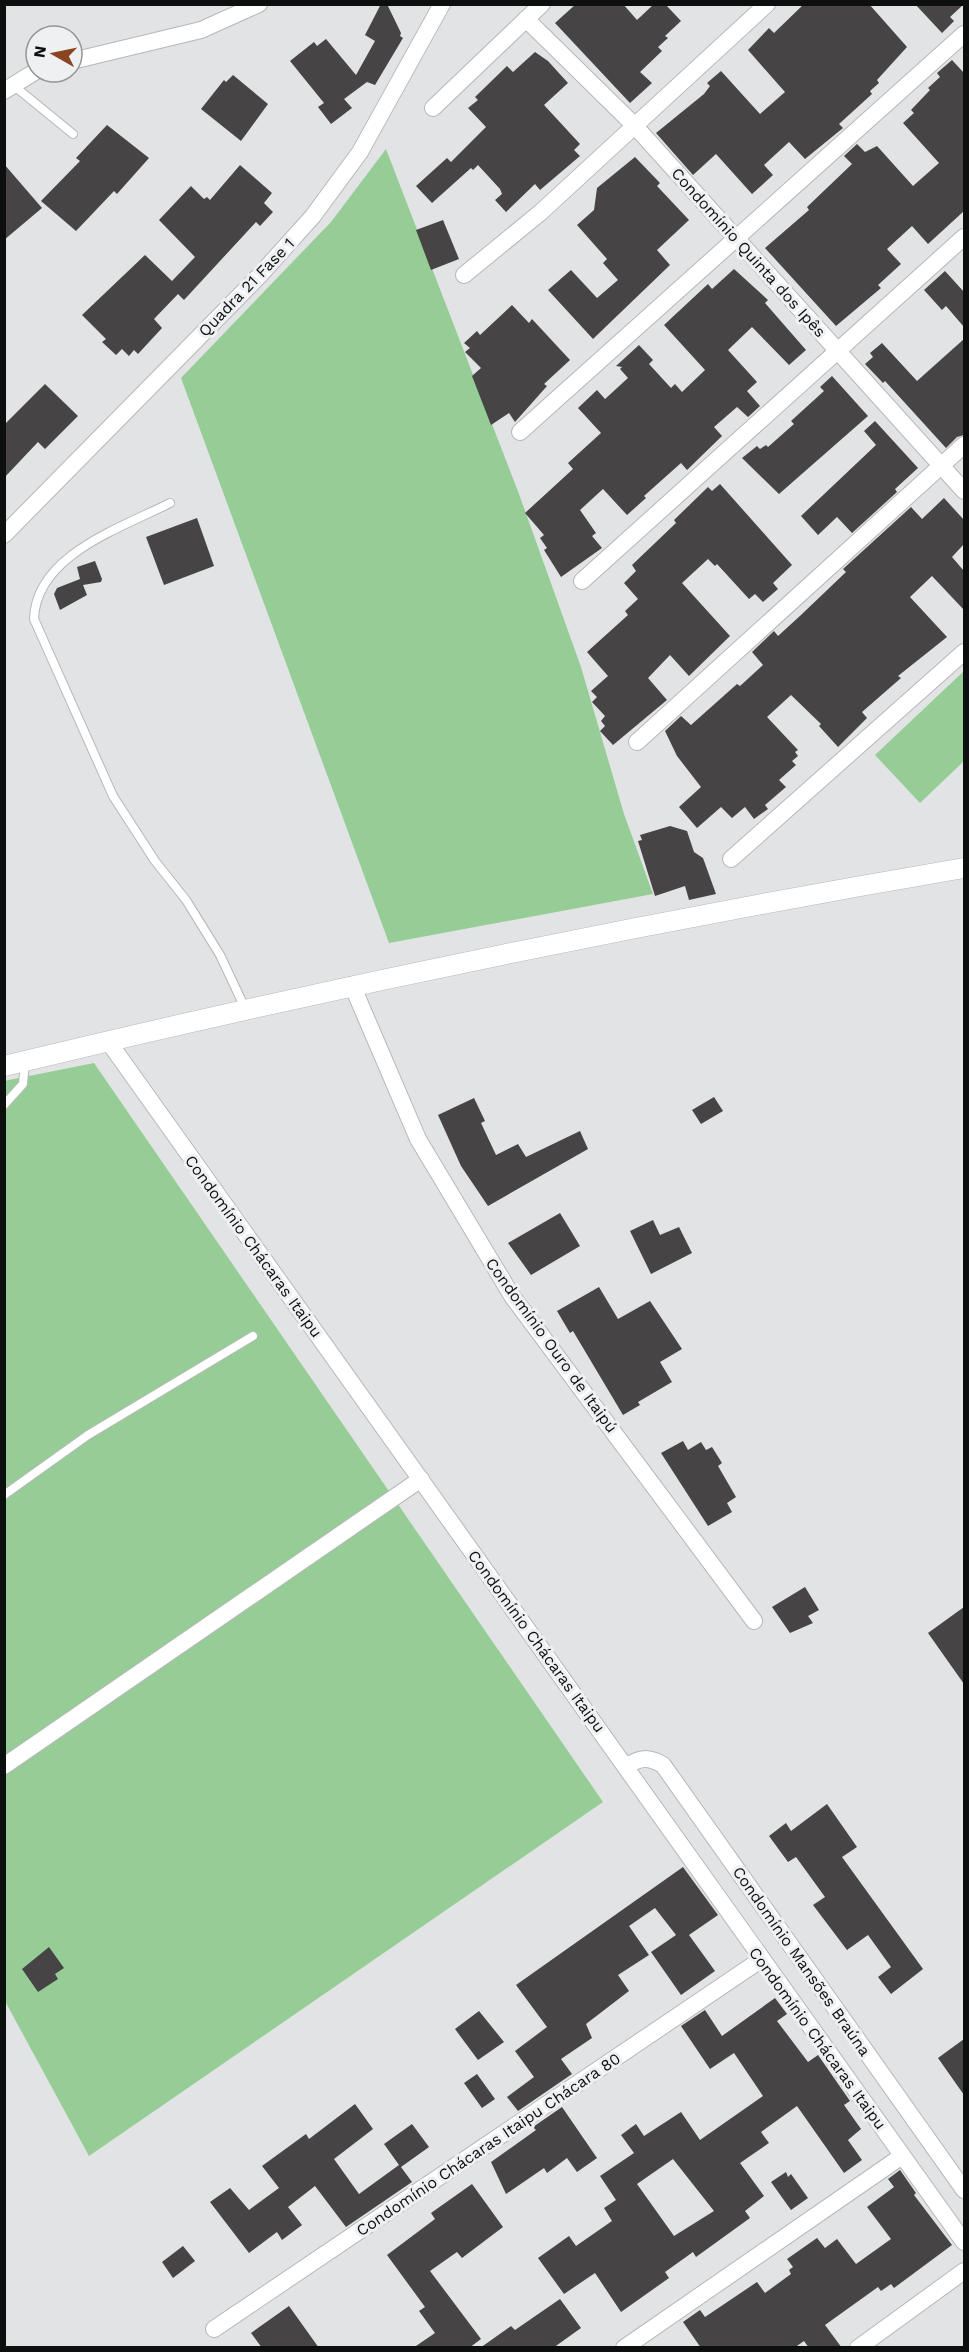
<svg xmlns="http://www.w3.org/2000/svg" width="969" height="2352" viewBox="0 0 969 2352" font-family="'Work Sans',sans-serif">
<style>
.green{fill:#96cd96}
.building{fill:#464444;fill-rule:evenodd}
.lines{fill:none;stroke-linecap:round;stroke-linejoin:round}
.service-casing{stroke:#b6b7b9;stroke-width:10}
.minor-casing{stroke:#b6b7b9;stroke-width:18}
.tertiary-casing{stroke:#b6b7b9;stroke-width:21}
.service{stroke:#fff;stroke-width:8}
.minor{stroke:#fff;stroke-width:16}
.tertiary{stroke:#fff;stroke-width:20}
.labels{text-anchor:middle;stroke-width:6;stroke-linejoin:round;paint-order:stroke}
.street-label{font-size:16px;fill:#0d0e0e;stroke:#eff0f2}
</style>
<rect width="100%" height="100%" fill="#e2e3e4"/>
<!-- green -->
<g class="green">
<path d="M386 149 519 494 581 667 624 814 653 894 389 943 181 378 331 222Z"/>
<path d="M964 671V761L920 803 875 755Z"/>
<path d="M94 1063 603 1802 89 2156 5 2001 4 1081Z"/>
</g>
<!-- building -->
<g class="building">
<path d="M381 4H387L401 33 400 36 403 38 375 85 367 82 344 99 352 108 331 124 318 107 324 103 290 61 314 42 317 46 326 39 356 75 375 41 365 35Z"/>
<path d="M576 4H623L637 20 654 4H665L681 21 665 36 668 38 658 47 662 51 640 72 652 83 630 103 555 23Z"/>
<path d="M804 4H869L907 47 877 80 879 83 870 91 872 94 839 124 843 128 805 159 789 142 764 165 773 175 752 194 716 154 693 175 656 133 704 94 710 86 707 83 721 71 760 114 785 92 748 50 769 28 774 33Z"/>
<path d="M915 4H964L950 17 954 21 942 33Z"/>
<path d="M535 52 548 61 568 83 544 105 580 144 574 150 580 156 540 190 535 184 506 212 495 200 502 194 500 189 478 165 473 170 471 168 432 203 416 186 447 158 451 162 486 127 468 108 478 100 475 97 507 66 513 72Z"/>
<path d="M952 60 964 73V211L928 244 912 226 887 249 901 264 878 285 881 288 836 326 765 248 809 210 807 207 852 164 844 156 857 144 865 152 877 146 913 186 939 163 903 123 914 113 911 110 930 90 928 88 940 77 937 73Z"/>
<path d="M233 75 268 104 241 141 201 109 224 80 226 82Z"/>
<path d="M107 125 149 158 117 194 114 191 76 231 41 201 80 161 76 158Z"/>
<path d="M635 157 660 183 657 186 689 220 657 250 670 265 593 339 548 290 571 270 597 298 618 280 603 263 607 259 577 225 594 210 597 188Z"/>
<path d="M4 164 42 208 4 240Z"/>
<path d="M240 165 272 193 264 203 273 212 260 226 256 222 184 300 178 294 154 319 162 328 138 354 134 350 129 356 122 349 116 355 102 342 106 339 82 315 145 255 172 281 195 257 159 220 191 186 204 199 207 197 210 200Z"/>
<path d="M443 220 459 259 431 270 416 230Z"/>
<path d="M734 269 768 300 765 303 806 350 789 365 752 327 728 350 757 382 747 391 760 406 748 417 737 407 714 427 722 436 687 470 681 463 644 496 646 498 627 515 603 489 580 510 596 533 592 536 602 548 561 577 544 550 547 548 540 538 544 535 525 513 573 469 568 463 601 433 578 408 597 390 605 399 628 378 620 369 622 367 616 366 639 345 653 360 649 364 671 388 675 384 682 392 705 370 664 325 708 284 712 289Z"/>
<path d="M945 271 964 292V327L946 306 942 310 924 290Z"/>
<path d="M512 305 529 323 532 319 570 360 544 384 547 386 515 422 509 413 491 425 472 376 481 368 465 352 470 348 464 343 477 331 480 335Z"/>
<path d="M964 339V435L957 437 946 448 885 381 883 383 865 364 873 357 870 353 882 343 917 381Z"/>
<path d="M832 376 868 416 779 494 742 458 757 446 760 449 766 445 768 447 794 424 791 421 824 391 820 387Z"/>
<path d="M45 384 78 416 45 449 38 442 4 478V425Z"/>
<path d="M875 421 918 468 895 489 897 492 852 533 837 517 818 535 801 516 876 445 864 431Z"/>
<path d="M720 484 792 565 773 583 778 589 763 602 755 594 749 599 717 564 715 566 708 559 682 583 730 636 689 676 670 655 648 678 667 700 613 745 600 731 605 726 601 721 605 716 592 702 597 697 591 691 608 676 587 652 628 615 625 611 638 599 624 583 636 571 632 565 676 523 674 520 708 487 712 491Z"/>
<path d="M944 498 964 520V544L952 557 964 571V610L932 576 910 597 947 637 898 676 901 678 862 712 867 718 838 747 819 726 821 724 791 695 767 717 798 750 795 752 798 756 792 761 796 765 779 780 786 787 765 805 768 809 754 819 745 807 732 818 721 807 697 828 679 807 701 787 677 756 665 731 681 716 691 725 737 684 740 686 763 665 752 652 774 631 778 636 801 615 846 572 843 569 911 507 922 519Z"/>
<path d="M197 518 214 566 164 585 146 537Z"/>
<path d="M95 561 102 579 101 582 83 585 87 595 60 610 54 594 57 588 80 579 77 567Z"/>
<path d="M670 826 687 831 694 852 703 858 716 894 689 900 685 886 655 896 638 841 642 840 640 835Z"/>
<path d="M714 1097 723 1111 701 1124 692 1110Z"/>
<path d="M474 1098 485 1121 481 1123 496 1155 518 1144 526 1157 580 1131 588 1149 488 1206 461 1166 438 1115Z"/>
<path d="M560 1213 580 1246 531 1275 508 1243Z"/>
<path d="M653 1220 660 1235 679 1227 692 1253 651 1274 630 1231Z"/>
<path d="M599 1287 618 1319 650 1301 682 1349 660 1362 672 1382 638 1402 640 1405 623 1415 573 1331 570 1333 557 1311Z"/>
<path d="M683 1441 688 1450 701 1442 706 1450 712 1447 722 1463 718 1466 736 1497 727 1503 732 1512 708 1526 661 1453Z"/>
<path d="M805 1587 819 1610 808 1616 813 1623 790 1633 772 1607Z"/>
<path d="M964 1607V1684L928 1633Z"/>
<path d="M827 1804 857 1847 842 1857 923 1969 891 1994 878 1977 891 1967 868 1935 847 1950 813 1905 825 1897 796 1857 788 1862 769 1836 786 1823 791 1831Z"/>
<path d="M683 1867 718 1915 689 1935 715 1971 681 1995 651 1952 676 1935 655 1908 629 1926 649 1955 618 1975 629 1991 586 2024 592 2038 561 2059 572 2074 518 2111 507 2097 534 2077 515 2051 547 2027 516 1985Z"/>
<path d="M49 1947 64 1968 55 1974 58 1979 38 1992 22 1969Z"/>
<path d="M775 1998 787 2014 777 2021 808 2062 818 2055 850 2101 844 2105 861 2129 848 2140 862 2160 844 2173 797 2106 761 2132 769 2143 740 2163 764 2196 745 2211 750 2218 696 2257 693 2252 665 2272 669 2278 621 2312 595 2273 564 2294 538 2258 569 2236 576 2246 612 2221 604 2208 616 2200 600 2176 634 2153 621 2135 636 2124 644 2136 681 2112 700 2140 763 2096 734 2053 710 2069 681 2026 705 2010 722 2036ZM673 2159 714 2211 674 2236 637 2184Z"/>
<path d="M479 2011 504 2042 478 2060 455 2029Z"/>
<path d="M964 2039V2095L938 2058Z"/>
<path d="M477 2074 495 2099 482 2108 464 2083Z"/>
<path d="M355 2104 373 2129 334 2159 359 2194 399 2165 384 2144 412 2124 429 2147 401 2167 412 2182 346 2227 315 2186 288 2207 302 2225 282 2240 277 2232 249 2253 210 2202 230 2188 249 2210 279 2188 262 2166 306 2134 309 2139Z"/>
<path d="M562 2107 597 2158 577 2172 567 2158 547 2173 544 2168 506 2194 491 2162 536 2130 533 2127Z"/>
<path d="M900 2170 916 2193 914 2195 952 2245 894 2288 891 2284 881 2291 878 2287 825 2325 842 2348H809L804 2341 794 2348H701L683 2322 700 2310 705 2317 757 2282 765 2293 791 2274 789 2270 793 2267 787 2259 817 2238 825 2248 837 2239 856 2264 891 2239 867 2207 894 2187 888 2179Z"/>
<path d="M786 2172 788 2177 791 2174 808 2198 791 2210 771 2182Z"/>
<path d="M472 2184 503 2227 462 2258 457 2252 430 2271 481 2339 469 2348H413L435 2333 419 2311 425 2307 387 2255 435 2219 431 2213Z"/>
<path d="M183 2246 195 2261 173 2278 162 2262Z"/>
<path d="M560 2299 581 2328 553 2348H480L511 2326 515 2330Z"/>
<path d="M289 2306 319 2348H262L251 2333Z"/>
</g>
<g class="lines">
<defs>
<g id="service">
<path d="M13 85 73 134"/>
<path d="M170 503C121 528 36 555 34 619L113 796 155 861 186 900 220 955 245 1008"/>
<path d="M4 1105 23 1084 25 1062"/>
<path d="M4 1495 88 1435 253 1336"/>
</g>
<g id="minor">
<path d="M526 19 634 125 964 491"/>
<path d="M72 61 201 30 259 4"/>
<path d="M4 91 36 71"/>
<path d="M433 108 542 4"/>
<path d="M464 275 541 212 767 4"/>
<path d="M520 432 964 34"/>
<path d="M4 535 260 275 313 216 360 152 442 4"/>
<path d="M582 581 964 237"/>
<path d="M637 742 964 445"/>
<path d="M731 859 964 652"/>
<path d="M352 985 418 1139 512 1296 754 1621"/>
<path d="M108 1041 964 2242"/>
<path d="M4 1766 421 1479"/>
<path d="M627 1766C640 1757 649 1757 663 1765L964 2190"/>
<path d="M214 2329 762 1959"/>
<path d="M624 2348 902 2156"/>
<path d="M858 2348 964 2271"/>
</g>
<path id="tertiary" d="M4 1066C323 989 642 923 964 868"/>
</defs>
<!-- service casing -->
<use href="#service" class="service-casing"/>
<!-- minor casing -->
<use href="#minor" class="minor-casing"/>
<!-- tertiary casing -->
<use href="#tertiary" class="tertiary-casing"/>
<!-- service -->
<use href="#service" class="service"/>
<!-- minor -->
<use href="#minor" class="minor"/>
<!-- tertiary -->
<use href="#tertiary" class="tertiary"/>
</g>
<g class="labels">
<!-- street labels -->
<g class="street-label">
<text transform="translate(749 252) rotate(48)" y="6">Condomínio Quinta dos Ipês</text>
<text transform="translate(246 287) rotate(-46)" y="6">Quadra 21 Fase 1</text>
<text transform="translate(254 1246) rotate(54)" y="6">Condomínio Chácaras Itaipu</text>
<text transform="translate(552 1345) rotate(54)" y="6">Condomínio Ouro de Itaipú</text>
<text transform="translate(537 1641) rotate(54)" y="6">Condomínio Chácaras Itaipu</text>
<text transform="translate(802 1961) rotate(55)" y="6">Condomínio Mansões Braúna</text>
<text transform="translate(818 2038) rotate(54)" y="6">Condomínio Chácaras Itaipu</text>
<text transform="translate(488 2144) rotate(-34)" y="6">Condomínio Chácaras Itaipu Chácara 80</text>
</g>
</g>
<!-- border -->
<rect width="969" height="2352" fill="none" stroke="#0d0e0e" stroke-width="12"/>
<!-- north arrow -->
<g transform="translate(54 54) rotate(279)"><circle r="28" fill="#eff0f2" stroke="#959697" stroke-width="1.5"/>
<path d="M0-4.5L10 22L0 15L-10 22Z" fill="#8b4420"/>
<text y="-9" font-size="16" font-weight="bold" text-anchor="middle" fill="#0d0e0e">N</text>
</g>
</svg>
